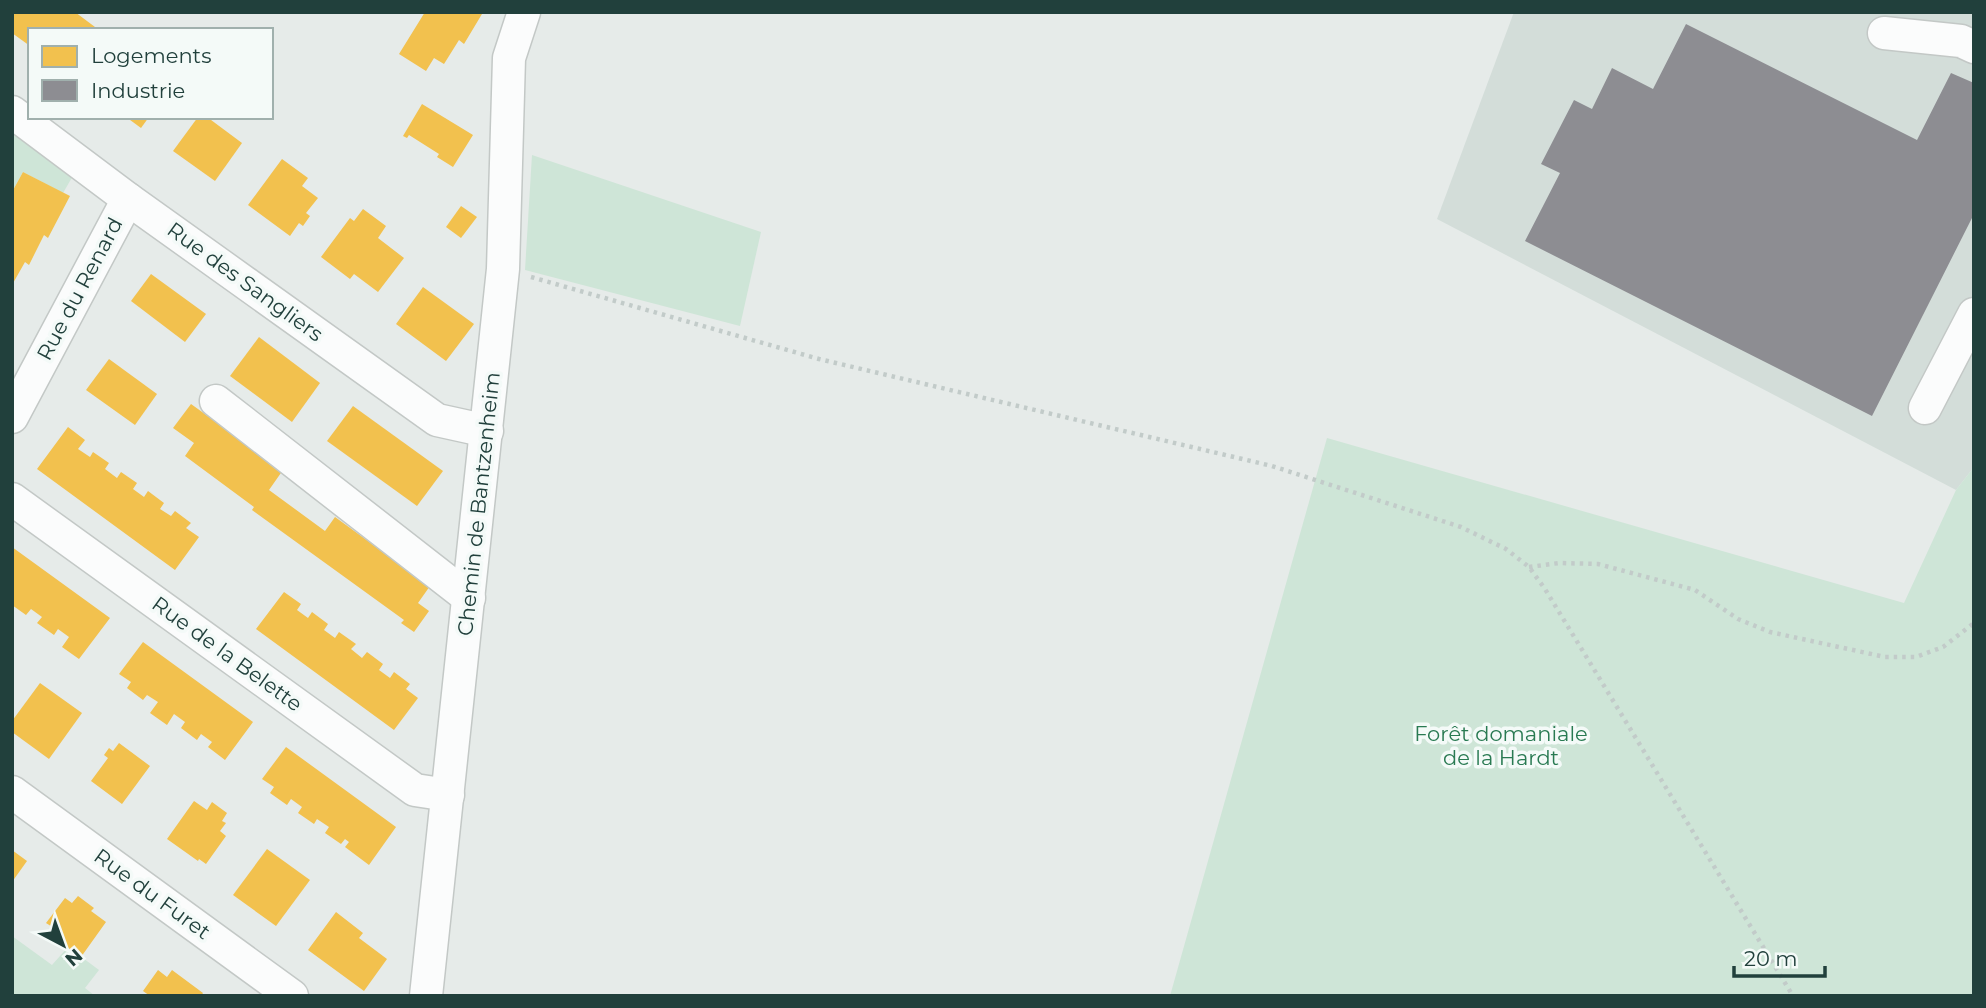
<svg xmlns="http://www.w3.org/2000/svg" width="1986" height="1008" viewBox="0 0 1986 1008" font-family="Montserrat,sans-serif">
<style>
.built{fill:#d3ddd9}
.green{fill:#cee5d7}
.homes{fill:#f2c14e}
.industry{fill:#8d8d92}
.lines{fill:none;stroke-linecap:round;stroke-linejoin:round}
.minor-casing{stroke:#c3c8c6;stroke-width:35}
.path{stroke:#c2cbc9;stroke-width:4.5;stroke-dasharray:3.5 5;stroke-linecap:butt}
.minor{stroke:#fbfcfc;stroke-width:32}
.labels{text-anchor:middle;stroke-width:7;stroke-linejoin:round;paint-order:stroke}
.street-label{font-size:21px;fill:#21403c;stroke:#f4faf8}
.park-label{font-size:21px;fill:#297a52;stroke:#f4faf8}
</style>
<rect width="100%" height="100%" fill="#e6ebe9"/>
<!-- built -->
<path class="built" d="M1514 12H1974V467L1956 490 1437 219Z"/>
<!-- green -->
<g class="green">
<path d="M18 132 74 174 63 193 23 172 12 192V134Z"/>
<path d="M532 155 761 232 740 326 525 270Z"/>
<path d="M1327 438 1904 603 1956 490 1974 467V996H1170Z"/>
<path d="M12 936 52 965 68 947 99 970 85 988 95 996H12Z"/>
</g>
<!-- homes -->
<g class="homes">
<path d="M15 12H75L99 30H30V46L12 33V16Z"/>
<path d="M425 12 482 14 464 44 459 40 444 64 434 58 426 71 399 54Z"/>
<path d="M422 104 473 135 453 167 437 157 439 154 409 135 407 138 403 136Z"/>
<path d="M126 117H149L141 128Z"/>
<path d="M198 117H207L242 143 215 181 173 151Z"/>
<path d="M282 159 308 178 302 186 318 198 306 213 310 216 303 226 299 223 290 236 248 205Z"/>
<path d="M23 172 70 196 48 238 44 235 29 265 25 262 12 285V192Z"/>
<path d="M461 206 477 217 461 238 446 227Z"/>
<path d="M363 209 386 226 378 238 404 258 378 292 354 274 350 279 321 257 350 218 354 221Z"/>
<path d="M151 274 206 314 185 342 131 301Z"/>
<path d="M423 287 474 324 446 361 396 324Z"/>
<path d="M259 337 320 383 292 422 230 376Z"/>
<path d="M109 359 157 394 135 425 86 390Z"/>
<path d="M191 404 283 470 269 490 325 531 335 517 430 586 418 603 429 611 414 632 401 623 404 620 252 510 254 507 185 456 194 443 173 428Z"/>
<path d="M353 406 443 471 417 506 327 441Z"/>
<path d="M68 427 85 440 78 449 90 457 93 452 109 463 105 469 117 478 121 472 137 483 133 489 144 497 148 491 164 503 160 509 171 516 175 511 191 523 186 528 199 537 175 570 37 469Z"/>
<path d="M12 547 110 618 79 659 62 647 69 637 58 629 54 635 37 623 42 617 31 609 26 615 12 605 14 597 12 596Z"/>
<path d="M284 592 301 604 297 610 308 618 312 612 328 624 324 630 335 638 339 632 356 644 351 649 362 658 367 652 383 664 379 670 390 678 394 672 410 684 406 689 418 698 394 730 256 629Z"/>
<path d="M143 642 253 722 225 760 208 747 212 742 201 734 197 740 181 728 185 722 174 714 167 725 150 713 158 702 147 695 143 700 127 688 131 682 119 674Z"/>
<path d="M40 683 82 713 49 759 12 732V721Z"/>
<path d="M119 743 150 766 122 804 91 781 108 758 104 755 109 748 113 751Z"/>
<path d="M286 747 396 827 369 865 345 847 349 842 345 839 341 844 325 833 329 827 317 819 314 824 298 813 302 807 291 799 287 805 270 793 274 787 262 779Z"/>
<path d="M194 801 207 810 212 802 227 813 222 821 226 823 220 831 226 836 206 864 199 859 198 861 167 839Z"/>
<path d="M267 849 310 880 276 926 233 895Z"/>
<path d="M12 850 27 861 12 882Z"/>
<path d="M78 896 94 908 91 911 106 922 81 957 49 934 54 928 46 923 65 898 72 903Z"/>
<path d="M336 912 363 933 359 938 387 959 364 991 308 950Z"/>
<path d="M158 970 167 977 172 970 203 993 201 996H150L143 991Z"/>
</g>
<!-- industry -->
<path class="industry" d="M1686 24 1917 140 1951 73 1974 83V214L1872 416 1525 241 1560 173 1541 164 1574 100 1592 109 1612 68 1653 89Z"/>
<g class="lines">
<defs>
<g id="minor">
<path d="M1884 33 1961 41 1974 47"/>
<path d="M12 112 128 199 437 420 487 431"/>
<path d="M216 401 469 598"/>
<path d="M1925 408 1974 314"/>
<path d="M12 417 128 199"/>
<path d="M12 499 415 790 448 795"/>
<path d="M12 792 292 996"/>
<path d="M426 996 503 269 509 58 524 12"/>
</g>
</defs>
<!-- minor casing -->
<use href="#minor" class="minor-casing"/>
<!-- path -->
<g class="path">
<path d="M531 277 819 359 1272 466 1461 527 1506 549 1529 567 1545 589 1793 996"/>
<path d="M1529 567 1559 563 1598 564 1695 590 1738 619 1770 632 1885 657H1916L1943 647 1974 623"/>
</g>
<!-- minor -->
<use href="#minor" class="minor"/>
</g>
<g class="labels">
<!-- street labels -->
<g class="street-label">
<text transform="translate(245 282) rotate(36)" y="7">Rue des Sangliers</text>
<text transform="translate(80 289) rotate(-62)" y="7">Rue du Renard</text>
<text transform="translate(479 504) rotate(-84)" y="7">Chemin de Bantzenheim</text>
<text transform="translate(227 654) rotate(36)" y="7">Rue de la Belette</text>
<text transform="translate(152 894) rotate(36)" y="7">Rue du Furet</text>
</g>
<!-- park labels -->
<g class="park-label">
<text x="1501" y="741">Forêt domaniale<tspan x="1501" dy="24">de la Hardt</tspan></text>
</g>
</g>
<!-- border -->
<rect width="1986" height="1008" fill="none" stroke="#21403c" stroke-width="28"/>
<!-- legend -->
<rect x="28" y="28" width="245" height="91" fill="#f4faf8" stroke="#a0b0ad" stroke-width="2"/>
<rect x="42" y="46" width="35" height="21" fill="#f2c14e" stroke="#a0b0ad" stroke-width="2"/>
<text x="91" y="63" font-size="21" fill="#21403c">Logements</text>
<rect x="42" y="80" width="35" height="21" fill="#8d8d92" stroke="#a0b0ad" stroke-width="2"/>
<text x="91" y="98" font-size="21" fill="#21403c">Industrie</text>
<!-- north arrow -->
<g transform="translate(63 945) rotate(139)" stroke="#f4faf8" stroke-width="5" paint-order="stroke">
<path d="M0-5L12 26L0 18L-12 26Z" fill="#21403c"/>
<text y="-10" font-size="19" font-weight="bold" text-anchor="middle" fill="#21403c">N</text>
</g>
<!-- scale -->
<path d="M1734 966v10h91v-10" fill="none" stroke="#21403c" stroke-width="3.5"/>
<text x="1744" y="966" font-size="21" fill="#21403c" stroke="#f4faf8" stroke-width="5" paint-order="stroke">20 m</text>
</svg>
